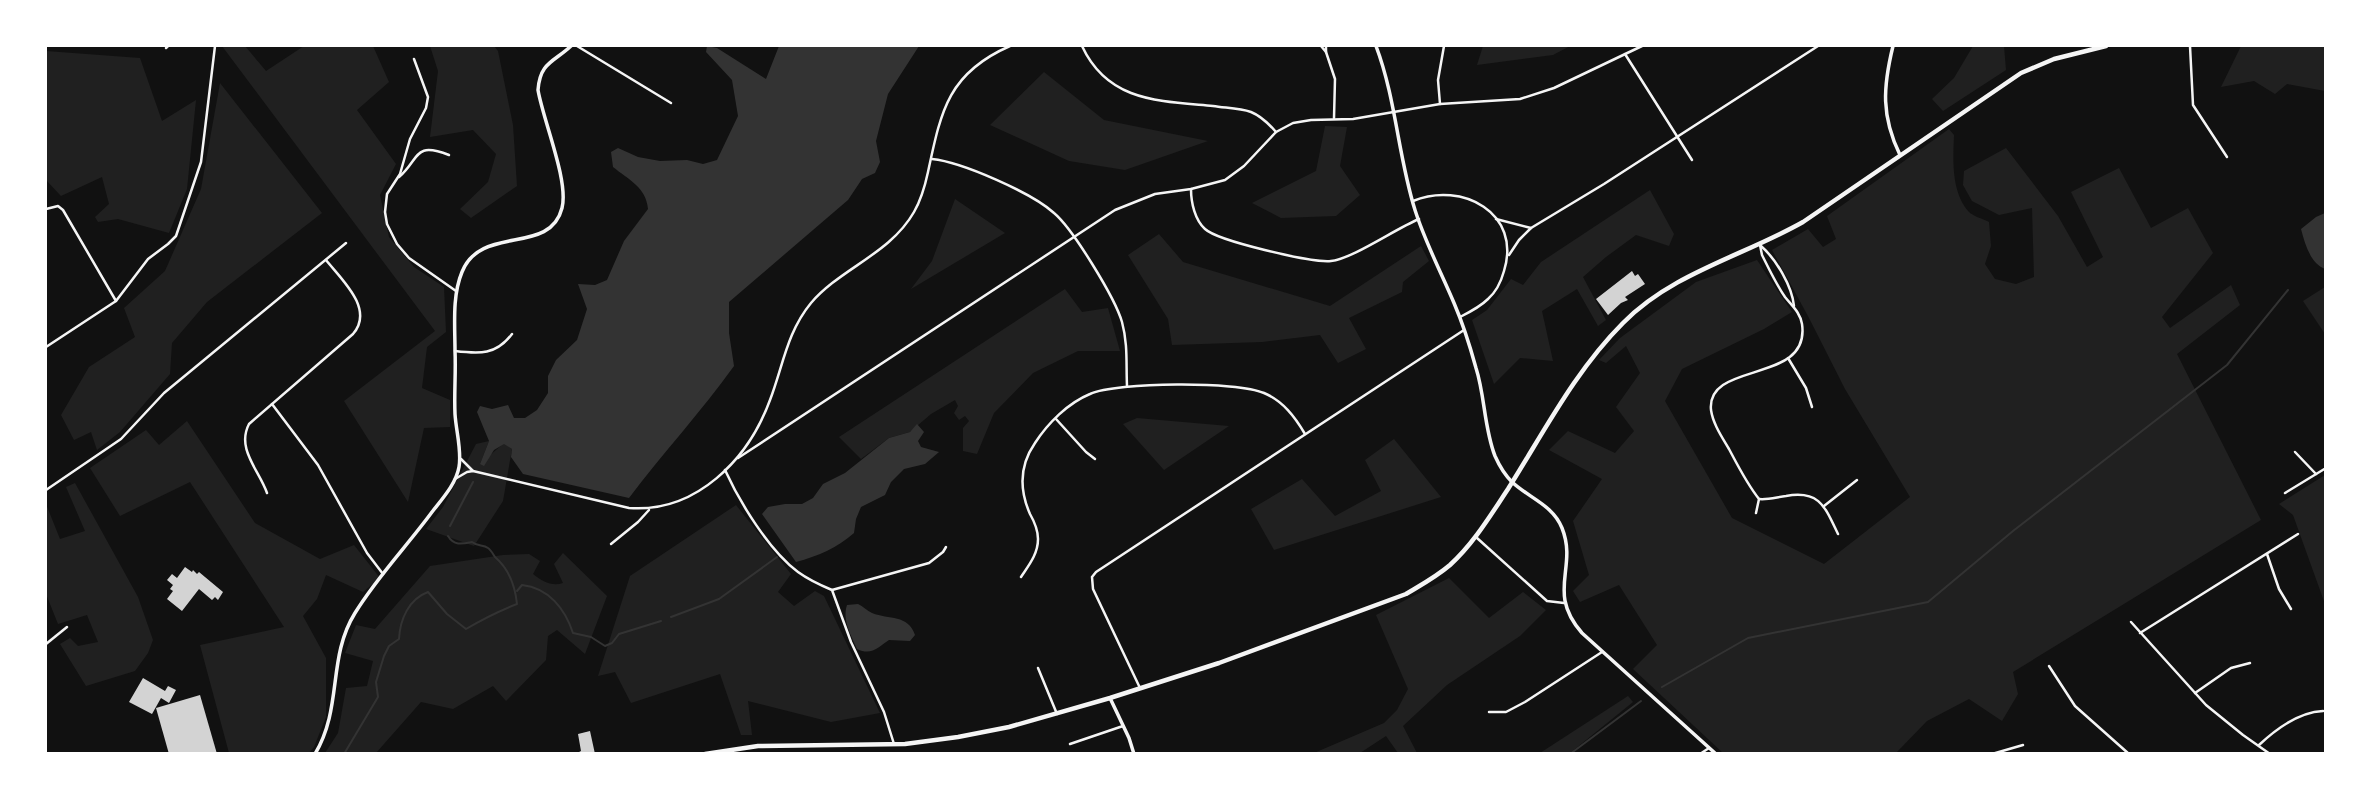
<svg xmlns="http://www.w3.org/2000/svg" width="2371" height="799" viewBox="0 0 2371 799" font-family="'Nunito Sans',sans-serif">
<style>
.green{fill:#202020}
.water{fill:#333}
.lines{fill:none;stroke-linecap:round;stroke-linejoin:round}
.stream{stroke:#333;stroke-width:2}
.building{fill:#d3d3d3}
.minor{stroke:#f5f5f5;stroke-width:2.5}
.tertiary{stroke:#f5f5f5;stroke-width:3.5}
.secondary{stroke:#f5f5f5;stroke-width:3.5}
.primary{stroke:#f5f5f5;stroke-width:4.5}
</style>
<rect width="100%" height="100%" fill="#111"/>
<!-- green -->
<g class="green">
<path d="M222 46H245L266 71 304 46H373L389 82 357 110 396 164 380 195 389 237 414 267 444 287 446 332 427 347 422 388 450 400V427L424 428 408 502 344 401 435 331Z"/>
<path d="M430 46H494L498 51 513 125 517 186 471 218 460 209 488 182 496 154 473 130 430 137 438 71Z"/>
<path d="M1483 46H1570L1553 55 1477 65Z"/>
<path d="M1973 46H2004L2006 70 1943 111 1932 99 1954 78Z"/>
<path d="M2241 46H2325V91L2287 84 2275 94 2254 81 2221 87Z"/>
<path d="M46 51 140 58 162 121 196 100 187 189 169 233 118 219 98 222 95 217 109 204 102 177 61 196 46 180Z"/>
<path d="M1044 72 1104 120 1208 141 1125 170 1069 161 990 125Z"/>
<path d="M220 83 322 213 207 302 172 343 170 374 120 432 97 450 91 432 74 440 61 415 89 367 135 337 124 308 165 271 201 189Z"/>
<path d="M1325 126 1347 127 1340 166 1360 195 1336 216 1281 218 1252 203 1316 171Z"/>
<path d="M1949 129 1954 135C1953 160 1951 192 1969 212 1973 216 1983 219 1989 222L1991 246 1985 264 1995 279 2016 284 2034 277 2032 208 1999 215 1972 201 1963 185 1964 171 2006 148 2058 216 2087 267 2103 257 2071 192 2119 168 2151 228 2188 208 2213 253 2162 317 2170 328 2231 285 2240 305 2177 354 2261 520 2013 672 2018 694 2002 721 1969 699 1927 721 1896 753H1723L1633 669 1657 645 1619 585 1580 602 1573 591 1589 575 1573 521 1602 479 1549 450 1568 431 1615 453 1634 431 1616 407 1640 373 1626 346 1606 363 1599 360 1620 338 1696 282 1757 260 1792 312 1764 329 1682 369 1665 401 1732 518 1824 564 1910 497 1845 389 1809 318 1772 250 1808 229 1823 247 1836 239 1827 216Z"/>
<path d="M1650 190 1674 234 1669 246 1636 235 1606 257 1583 277 1606 320 1598 326 1577 289 1542 311 1553 361 1520 358 1494 384 1472 320 1487 310 1511 279 1523 285 1541 262Z"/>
<path d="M955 199 1005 233 911 289 932 261Z"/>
<path d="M1159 234 1183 262 1330 306 1421 246 1429 261 1403 282 1402 292 1349 318 1366 349 1338 363 1320 335 1262 342 1172 345 1168 319 1128 255Z"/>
<path d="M2325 287V334L2303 301Z"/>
<path d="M1065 289 1082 312 1108 308 1120 351H1078L1033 373 994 413 977 454 963 451V428L969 421 965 416 959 420 954 413 958 406 955 400 931 414 910 432 889 438 861 459 839 437Z"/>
<path d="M1137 418 1229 426 1164 470 1123 424Z"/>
<path d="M187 421 255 523 320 559 354 545 380 578 363 592 326 575 317 599 303 616 326 658V717L314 747 309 753H229L200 645 284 627 190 482 120 516 90 468 146 430 159 445Z"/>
<path d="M1394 439 1441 497 1274 550 1251 509 1302 479 1335 516 1381 491 1365 460Z"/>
<path d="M489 441 480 464 504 443 512 449 503 501 474 546 426 529 443 507 476 444Z"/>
<path d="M2325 475V604L2293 515 2279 504Z"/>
<path d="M75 483 138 597 153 640 148 653 135 671 86 686 60 644 70 638 78 646 98 642 87 615 58 624 46 594V504L60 539 85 531 66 487Z"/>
<path d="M736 505 791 574 778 592 794 606 815 591 824 596 880 713 831 722 748 701 752 735H741L720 674 631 703 615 672 598 676 630 576Z"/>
<path d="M563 553 607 596 585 654 557 630 548 636 546 660 506 701 493 686 453 709 421 702 376 753H325L338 733 346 688 367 686 373 661 345 653 356 625 375 629 430 566 503 555 529 554 540 561 533 574C542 581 552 587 563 583L554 564Z"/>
<path d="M1449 578 1489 618 1523 592 1546 610 1520 636 1447 685 1403 726 1417 753H1398L1386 736 1360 753H1314L1384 723 1397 710 1408 689 1376 615Z"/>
<path d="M1628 696 1633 702 1570 753H1540Z"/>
</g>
<!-- water -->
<g class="water">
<path d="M707 46 717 48 766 79 779 46H919L888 94 876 141 880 162 875 173 862 179 848 200 729 302V333L734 366C701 412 663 453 629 498L523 474 511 457 512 449 504 444 494 450 484 466 480 464 489 441 477 412 480 406 492 409 508 405 514 418H525L537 410 548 393V376L556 360 577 340 587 309 578 284 595 285 607 280 624 241 648 209C646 187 629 180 613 167L611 152 618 148 638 157 660 161 687 160 703 164 717 160 738 116 732 80 706 52Z"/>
<path d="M2325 213V269C2310 263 2305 244 2301 229L2316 217Z"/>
<path d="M917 424 924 432 918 441 921 447 939 452 925 464 904 469 891 482 885 495 861 507 856 519 854 533C837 548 818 556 796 562L762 514 768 507 785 504H802L813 498 823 484 845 473 889 438 910 432Z"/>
<path d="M858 604C863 606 867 611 872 613 889 620 908 614 915 635L910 641 889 640C878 647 872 656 857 649 851 635 842 620 847 605Z"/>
</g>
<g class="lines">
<!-- stream -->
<g class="stream">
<path d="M450 526 473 482"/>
<path d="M517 591 522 585C549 588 565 609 573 633L591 637 605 646 612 643 619 634 661 621"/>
<path d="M671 617 719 599 777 557"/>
<path d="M1662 687 1748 638 1928 602 2013 531 2227 365 2288 290"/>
<path d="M344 754 378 697 376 682 384 656 389 646 399 639C400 619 409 599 428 592L447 614 466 629C483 619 499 611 517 604 515 585 509 569 495 557 493 554 491 550 488 548 483 544 478 547 472 542 462 544 454 546 448 536"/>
<path d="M1570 754 1641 701"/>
</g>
</g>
<!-- building -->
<g class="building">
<path d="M1632 271 1635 276 1638 274 1645 284 1625 297 1628 300 1621 303 1608 315 1596 299Z"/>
<path d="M185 567 192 572 193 570 197 574 199 572 223 592 218 600 215 597 212 600 199 589 182 611 167 599 173 591 170 589 173 585 167 580 172 574 177 578Z"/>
<path d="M143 678 165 691 168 686 176 690 169 703 161 698 152 714 129 702Z"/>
<path d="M200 695 217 754H169L156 708Z"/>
<path d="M590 731 595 754H575L581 751 578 734Z"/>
</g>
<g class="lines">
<!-- minor -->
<g class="minor">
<path d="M577 46 671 103"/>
<path d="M1082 46C1108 102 1159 101 1213 106 1225 108 1239 108 1251 112 1261 116 1269 124 1276 132"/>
<path d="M1321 46 1326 52V46"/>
<path d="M2190 46 2193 105 2227 157"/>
<path d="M166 48 168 46"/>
<path d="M1326 52 1335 79 1334 118"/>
<path d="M1625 54 1692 160"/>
<path d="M414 59 428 97 426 108 410 139 400 174 387 194 385 212 387 224 397 244 409 258 456 291"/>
<path d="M1440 104 1438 80 1444 46"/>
<path d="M932 159C962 162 1032 193 1054 213 1073 229 1115 298 1122 322 1128 344 1126 364 1127 386"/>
<path d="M399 177C420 159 413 141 449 155"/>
<path d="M1191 189C1191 203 1195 220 1205 229 1218 241 1312 263 1331 261 1352 259 1395 229 1419 219"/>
<path d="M1413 201C1462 181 1522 213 1504 271 1501 282 1496 292 1488 299 1480 307 1470 312 1460 317"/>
<path d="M46 209 58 206 63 210 116 301"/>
<path d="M1496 219 1531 228 1604 184 1818 46"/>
<path d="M1761 246C1776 259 1792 286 1794 306"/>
<path d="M1509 255 1519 240 1531 228"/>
<path d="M46 347 116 301 148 259 168 244 176 236 201 162 215 46"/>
<path d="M455 351C480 354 496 355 512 334"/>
<path d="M1788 358 1806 388 1812 407"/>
<path d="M272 404 318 465 367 553 383 574"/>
<path d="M1056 419 1086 452 1095 459"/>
<path d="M2295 452 2316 474"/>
<path d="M738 458 1115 210 1155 194 1191 189 1225 180 1244 166 1276 132 1293 123 1311 120 1353 119 1440 104 1520 99 1554 88 1642 46"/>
<path d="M461 459 473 471 629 508C696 513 748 460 770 400 783 366 787 332 811 303 841 268 890 254 914 212 921 200 925 186 928 172 941 111 948 73 1010 46"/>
<path d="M725 470C740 503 769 550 798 572 809 580 820 585 832 590L851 642 884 712 894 744"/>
<path d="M455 479 467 472 473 471"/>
<path d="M46 490 121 439 164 393 346 243"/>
<path d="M267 493C259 470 236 449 249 424L353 334C375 309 341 279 326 260"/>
<path d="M2285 493 2326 468"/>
<path d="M1759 499C1768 500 1777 497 1786 496 1820 490 1825 507 1838 534"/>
<path d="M1824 506 1857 480"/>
<path d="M1756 513 1759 499C1747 484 1738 466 1729 449 1722 437 1713 424 1711 410 1706 360 1811 385 1802 324 1800 312 1792 306 1785 297 1776 284 1769 269 1762 255L1760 245"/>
<path d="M1477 538 1547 601 1564 603"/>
<path d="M611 544 638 522 649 510"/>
<path d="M2267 554 2279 589 2291 609"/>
<path d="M1021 577C1029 565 1038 554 1038 539 1038 530 1034 521 1030 514 1019 489 1019 466 1035 443 1048 423 1068 403 1090 394 1117 382 1237 381 1264 393 1283 401 1295 417 1305 434"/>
<path d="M832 590 929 563 943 552 946 547"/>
<path d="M2131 622 2206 705 2243 735 2270 754"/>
<path d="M2140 633 2298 534"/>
<path d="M46 644 67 627"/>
<path d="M2049 666 2075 706 2129 754"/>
<path d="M1038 668 1057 714"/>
<path d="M1140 688 1093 589 1092 577 1096 572 1464 330"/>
<path d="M2195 693 2231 668 2250 663"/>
<path d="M1489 712H1506L1525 702 1602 652"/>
<path d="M1070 744 1123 726"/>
<path d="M2259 745C2276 729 2299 712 2323 711"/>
<path d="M1700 754 1709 748"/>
<path d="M1992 754 2023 745"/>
</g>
<!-- tertiary -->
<g class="tertiary">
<path d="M1376 46C1396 99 1398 156 1415 210 1425 242 1441 272 1454 303 1463 324 1470 346 1476 368 1485 396 1484 428 1495 456 1499 465 1505 475 1512 482 1529 498 1553 505 1562 528 1578 568 1546 592 1582 633L1716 754"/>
<path d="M1893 46C1883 87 1881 116 1900 155"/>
<path d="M315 754C343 707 327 658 355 613 377 577 407 546 432 512 442 499 456 484 459 467 462 451 456 431 455 414 454 393 456 372 455 351 455 325 452 296 462 272 481 224 550 256 562 208 569 181 543 120 538 90 540 62 554 62 571 46"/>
</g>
<!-- secondary -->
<path class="secondary" d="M1110 698 1129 738 1134 754"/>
<!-- primary -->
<path class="primary" d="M705 754 758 746 905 744 958 737 1009 727 1110 698 1219 663 1406 594C1421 585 1436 577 1450 565 1474 543 1490 516 1508 489 1544 432 1575 371 1623 323 1672 273 1743 256 1803 222L2021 73 2054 59 2106 46"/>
</g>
<!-- border -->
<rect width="2371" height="799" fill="none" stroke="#ffffff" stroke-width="94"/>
</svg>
